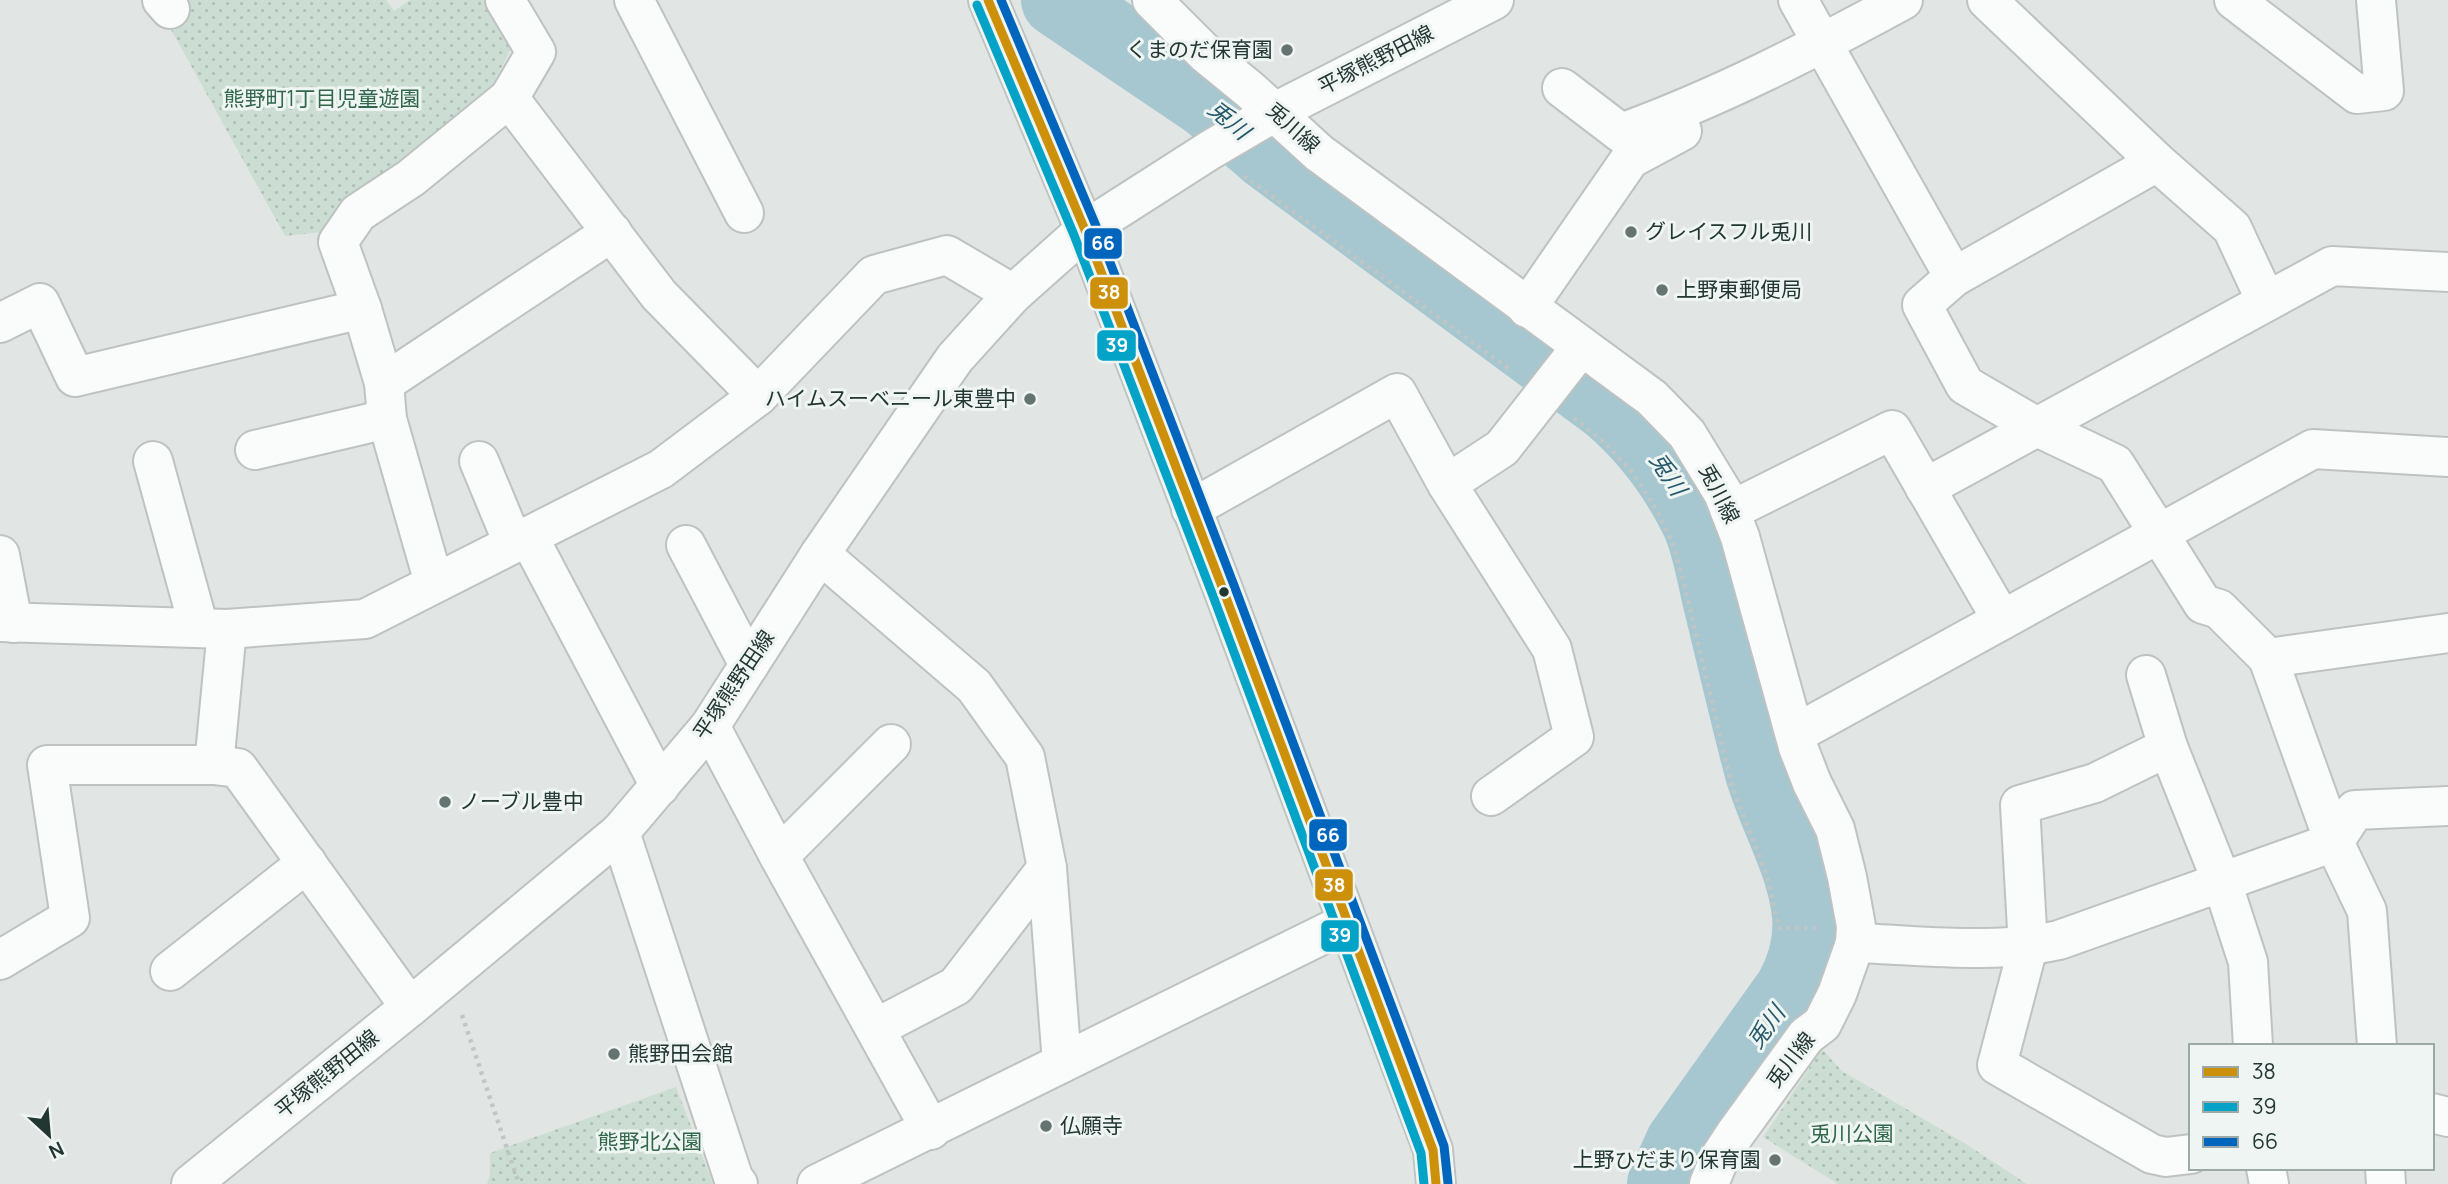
<svg xmlns="http://www.w3.org/2000/svg" width="2448" height="1184" viewBox="0 0 2448 1184" font-family="Manrope,'Noto Sans JP',sans-serif">
<style>
.grass{fill:url(#grass-dots)}
.lines{fill:none;stroke-linecap:round;stroke-linejoin:round}
.river{stroke:#a6c6d0;stroke-width:74}
.minor-casing{stroke:#bec3c1;stroke-width:42}
.path{stroke:#bfc6c4;stroke-width:4.5;stroke-dasharray:3.5 5;stroke-linecap:butt}
.minor{stroke:#fafbfb;stroke-width:38}
.bus-1-casing{stroke:#eff5f3;stroke-width:14}
.bus-2-casing{stroke:#eff5f3;stroke-width:14}
.bus-3-casing{stroke:#eff5f3;stroke-width:14}
.bus-1{stroke:#cc900a;stroke-width:9}
.bus-2{stroke:#02a3c6;stroke-width:9}
.bus-3{stroke:#0065bd;stroke-width:9}
.poi-dot{fill:#657470;stroke:#eff5f3;stroke-width:2.5}
.bus-dot{fill:#223632;stroke:#eff5f3;stroke-width:2.5}
.labels{text-anchor:middle;stroke-width:6;stroke-linejoin:round;paint-order:stroke}
.poi-label{font-size:21px;fill:#223632;stroke:#eff5f3;text-anchor:start}
.street-label{font-size:21px;fill:#223632;stroke:#eff5f3}
.park-label{font-size:21px;fill:#31684b;stroke:#eff5f3}
.water-label{font-size:23px;font-style:italic;fill:#24586a;stroke:#eff5f3}
.line-badge{stroke:#eff5f3;stroke-width:2.5}
.badge-label{font-size:19px;text-anchor:middle;font-weight:bold;fill:#fff}
</style>
<defs>
<pattern id="grass-dots" width="8" height="8" patternUnits="userSpaceOnUse" patternTransform="scale(1.75)"><rect width="8" height="8" fill="#ccded3"/><path d="M2 2h.1M6 6h.1" fill="none" stroke="#afbfb6" stroke-width="1.8" stroke-linecap="round"/></pattern>
</defs>
<rect width="100%" height="100%" fill="#e1e6e4"/>
<!-- grass -->
<g class="grass">
<path d="M187 0H386L394 11 410 0H486L515 41 490 90 323 232 285 236 168 24Z"/>
<path d="M1821 1048 1842 1071 1966 1144 2027 1184H1838L1763 1137 1807 1072Z"/>
<path d="M676 1087 713 1184H487L490 1174V1153Z"/>
</g>
<g class="lines">
<!-- river -->
<path class="river" d="M1058 0 1209 102 1269 154 1608 404C1646 436 1676 476 1698 521 1709 545 1713 573 1719 598 1733 655 1746 712 1761 769 1775 818 1804 863 1809 915 1811 942 1804 968 1791 991L1682 1144 1664 1184"/>
<defs>
<g id="minor">
<path d="M162 0 170 9"/>
<path d="M634 0 744 213"/>
<path d="M988 0 1085 230 1224 592 1433 1150 1436 1184"/>
<path d="M1152 0 1206 54 1250 90 1319 153 1652 398 1687 434 1723 493 1740 537 1798 747 1812 783 1835 829 1847 877 1856 926 1855 943 1837 994 1822 1024 1806 1036 1735 1134 1720 1157 1709 1184"/>
<path d="M1798 0 1954 277"/>
<path d="M1987 0 2157 162 2232 228 2266 301"/>
<path d="M2234 0 2357 94 2384 91 2376 0"/>
<path d="M1562 88 1621 133C1720 97 1811 50 1903 0"/>
<path d="M509 98 659 295 758 396"/>
<path d="M2157 162 1954 277 1922 305 1965 385 2037 427 2115 464 2203 604 2219 609 2268 658 2448 633"/>
<path d="M1527 308 1630 159 1682 131"/>
<path d="M0 323 40 303 75 377 362 309"/>
<path d="M384 383 612 232"/>
<path d="M255 450 387 419"/>
<path d="M153 461 199 628"/>
<path d="M479 461 513 543"/>
<path d="M1447 484 1502 448 1581 347"/>
<path d="M1925 488 2332 266 2448 272"/>
<path d="M1191 509 1397 393 1447 484 1552 649 1574 737 1491 796"/>
<path d="M1730 511 1892 430 2002 620"/>
<path d="M528 536 660 786"/>
<path d="M686 545 749 665"/>
<path d="M820 554 974 686 1025 757 1047 868 1062 1063"/>
<path d="M0 555 13 623"/>
<path d="M434 583 387 419 384 383 362 309 338 242 358 213 411 178 509 98 536 52 505 0"/>
<path d="M0 622 227 629 365 619 661 469 758 396 874 275 947 255 1013 294"/>
<path d="M2268 658 2334 842 2367 911 2377 1046"/>
<path d="M2146 675 2168 747 2222 882 2248 962 2253 1046"/>
<path d="M710 726 779 856 931 1130"/>
<path d="M1795 734 2313 449 2448 457"/>
<path d="M2168 747 2095 783 2020 805 2028 947 1997 1065 2152 1154 2166 1157 2191 1154"/>
<path d="M214 765 227 629"/>
<path d="M620 832 734 1180 738 1184"/>
<path d="M779 856 891 744"/>
<path d="M1855 943C1922 945 1992 955 2059 940L2334 842 2355 810 2448 806"/>
<path d="M0 960 70 918 47 765H214L238 768 410 1007"/>
<path d="M170 971 307 863"/>
<path d="M876 1028 956 986 1047 868"/>
<path d="M2432 1113 2448 1117"/>
<path d="M2266 1168 2269 1184"/>
<path d="M2385 1168 2386 1184"/>
<path d="M191 1184 410 1007 620 832 710 726 820 554 955 358 1013 294 1085 230 1210 150 1275 112 1494 0"/>
<path d="M817 1184 1346 923"/>
</g>
</defs>
<!-- minor casing -->
<use href="#minor" class="minor-casing"/>
<!-- path -->
<g class="path">
<path d="M1244 176 1512 371"/>
<path d="M1574 418 1606 444 1633 473 1657 511 1673 544 1685 587 1732 787 1767 876 1779 928H1818"/>
<path d="M462 1015 519 1184"/>
</g>
<!-- minor -->
<use href="#minor" class="minor"/>
<defs>
<path id="bus-1" d="M988 0 1085 230 1224 592 1433 1150 1436 1184"/>
<path id="bus-2" d="M977 5 1074 235 1213 596 1421 1153 1424 1184"/>
<path id="bus-3" d="M1001 0 1096 226 1235 588 1444 1146 1448 1183"/>
</defs>
<!-- bus-1 casing -->
<use href="#bus-1" class="bus-1-casing"/>
<!-- bus-2 casing -->
<use href="#bus-2" class="bus-2-casing"/>
<!-- bus-3 casing -->
<use href="#bus-3" class="bus-3-casing"/>
<!-- bus-1 -->
<use href="#bus-1" class="bus-1"/>
<!-- bus-2 -->
<use href="#bus-2" class="bus-2"/>
<!-- bus-3 -->
<use href="#bus-3" class="bus-3"/>
</g>
<!-- markers -->
<g class="poi-dot">
<circle cx="1287" cy="50" r="7"/>
<circle cx="1631" cy="232" r="7"/>
<circle cx="1662" cy="290" r="7"/>
<circle cx="1030" cy="399" r="7"/>
<circle cx="445" cy="802" r="7"/>
<circle cx="614" cy="1054" r="7"/>
<circle cx="1046" cy="1126" r="7"/>
<circle cx="1775" cy="1160" r="7"/>
</g>
<circle class="bus-dot" cx="1224" cy="592" r="6"/>
<g class="labels">
<!-- poi labels -->
<g class="poi-label">
<text x="1273" y="57" text-anchor="end">くまのだ保育園</text>
<text x="1645" y="239">グレイスフル兎川</text>
<text x="1676" y="297">上野東郵便局</text>
<text x="1016" y="406" text-anchor="end">ハイムスーベニール東豊中</text>
<text x="459" y="809">ノーブル豊中</text>
<text x="628" y="1061">熊野田会館</text>
<text x="1060" y="1133">仏願寺</text>
<text x="1761" y="1167" text-anchor="end">上野ひだまり保育園</text>
</g>
<!-- street labels -->
<g class="street-label">
<text transform="translate(1376 60) rotate(-27)" y="7">平塚熊野田線</text>
<text transform="translate(1293 128) rotate(42)" y="7">兎川線</text>
<text transform="translate(1719 494) rotate(63)" y="7">兎川線</text>
<text transform="translate(734 685) rotate(-56)" y="7">平塚熊野田線</text>
<text transform="translate(1791 1060) rotate(-52)" y="7">兎川線</text>
<text transform="translate(327 1074) rotate(-39)" y="7">平塚熊野田線</text>
</g>
<!-- park labels -->
<g class="park-label">
<text x="322" y="106">熊野町1丁目児童遊園</text>
<text x="1852" y="1141">兎川公園</text>
<text x="650" y="1149">熊野北公園</text>
</g>
<!-- water labels -->
<g class="water-label">
<text transform="translate(1229 120) rotate(40)" y="8">兎川</text>
<text transform="translate(1668 474) rotate(57)" y="8">兎川</text>
<text transform="translate(1766 1027) rotate(-54)" y="8">兎川</text>
</g>
</g>
<g class="line-badge">
<rect x="1083" y="227" width="40" height="33" rx="7" fill="#0065bd"/>
<rect x="1089" y="276" width="40" height="34" rx="7" fill="#cc900a"/>
<rect x="1096" y="329" width="41" height="33" rx="7" fill="#02a3c6"/>
<rect x="1308" y="818" width="40" height="34" rx="7" fill="#0065bd"/>
<rect x="1314" y="868" width="40" height="34" rx="7" fill="#cc900a"/>
<rect x="1320" y="919" width="40" height="34" rx="7" fill="#02a3c6"/>
</g>
<g class="badge-label">
<text x="1103" y="250">66</text>
<text x="1109" y="299">38</text>
<text x="1117" y="352">39</text>
<text x="1328" y="842">66</text>
<text x="1334" y="892">38</text>
<text x="1340" y="942">39</text>
</g>
<!-- legend -->
<rect x="2189" y="1044" width="245" height="126" fill="#eff5f3" stroke="#9da9a6" stroke-width="2"/>
<rect x="2203" y="1067" width="35" height="10" fill="#cc900a" stroke="#9da9a6" stroke-width="2"/>
<text x="2252" y="1079" font-size="21" fill="#223632">38</text>
<rect x="2203" y="1102" width="35" height="10" fill="#02a3c6" stroke="#9da9a6" stroke-width="2"/>
<text x="2252" y="1114" font-size="21" fill="#223632">39</text>
<rect x="2203" y="1137" width="35" height="10" fill="#0065bd" stroke="#9da9a6" stroke-width="2"/>
<text x="2252" y="1149" font-size="21" fill="#223632">66</text>
<!-- north arrow -->
<g transform="translate(49 1135) rotate(154)" stroke="#eff5f3" stroke-width="5" paint-order="stroke">
<path d="M0-5L12 26L0 18L-12 26Z" fill="#223632"/>
<text y="-10" font-size="19" font-weight="bold" text-anchor="middle" fill="#223632">N</text>
</g>
</svg>
